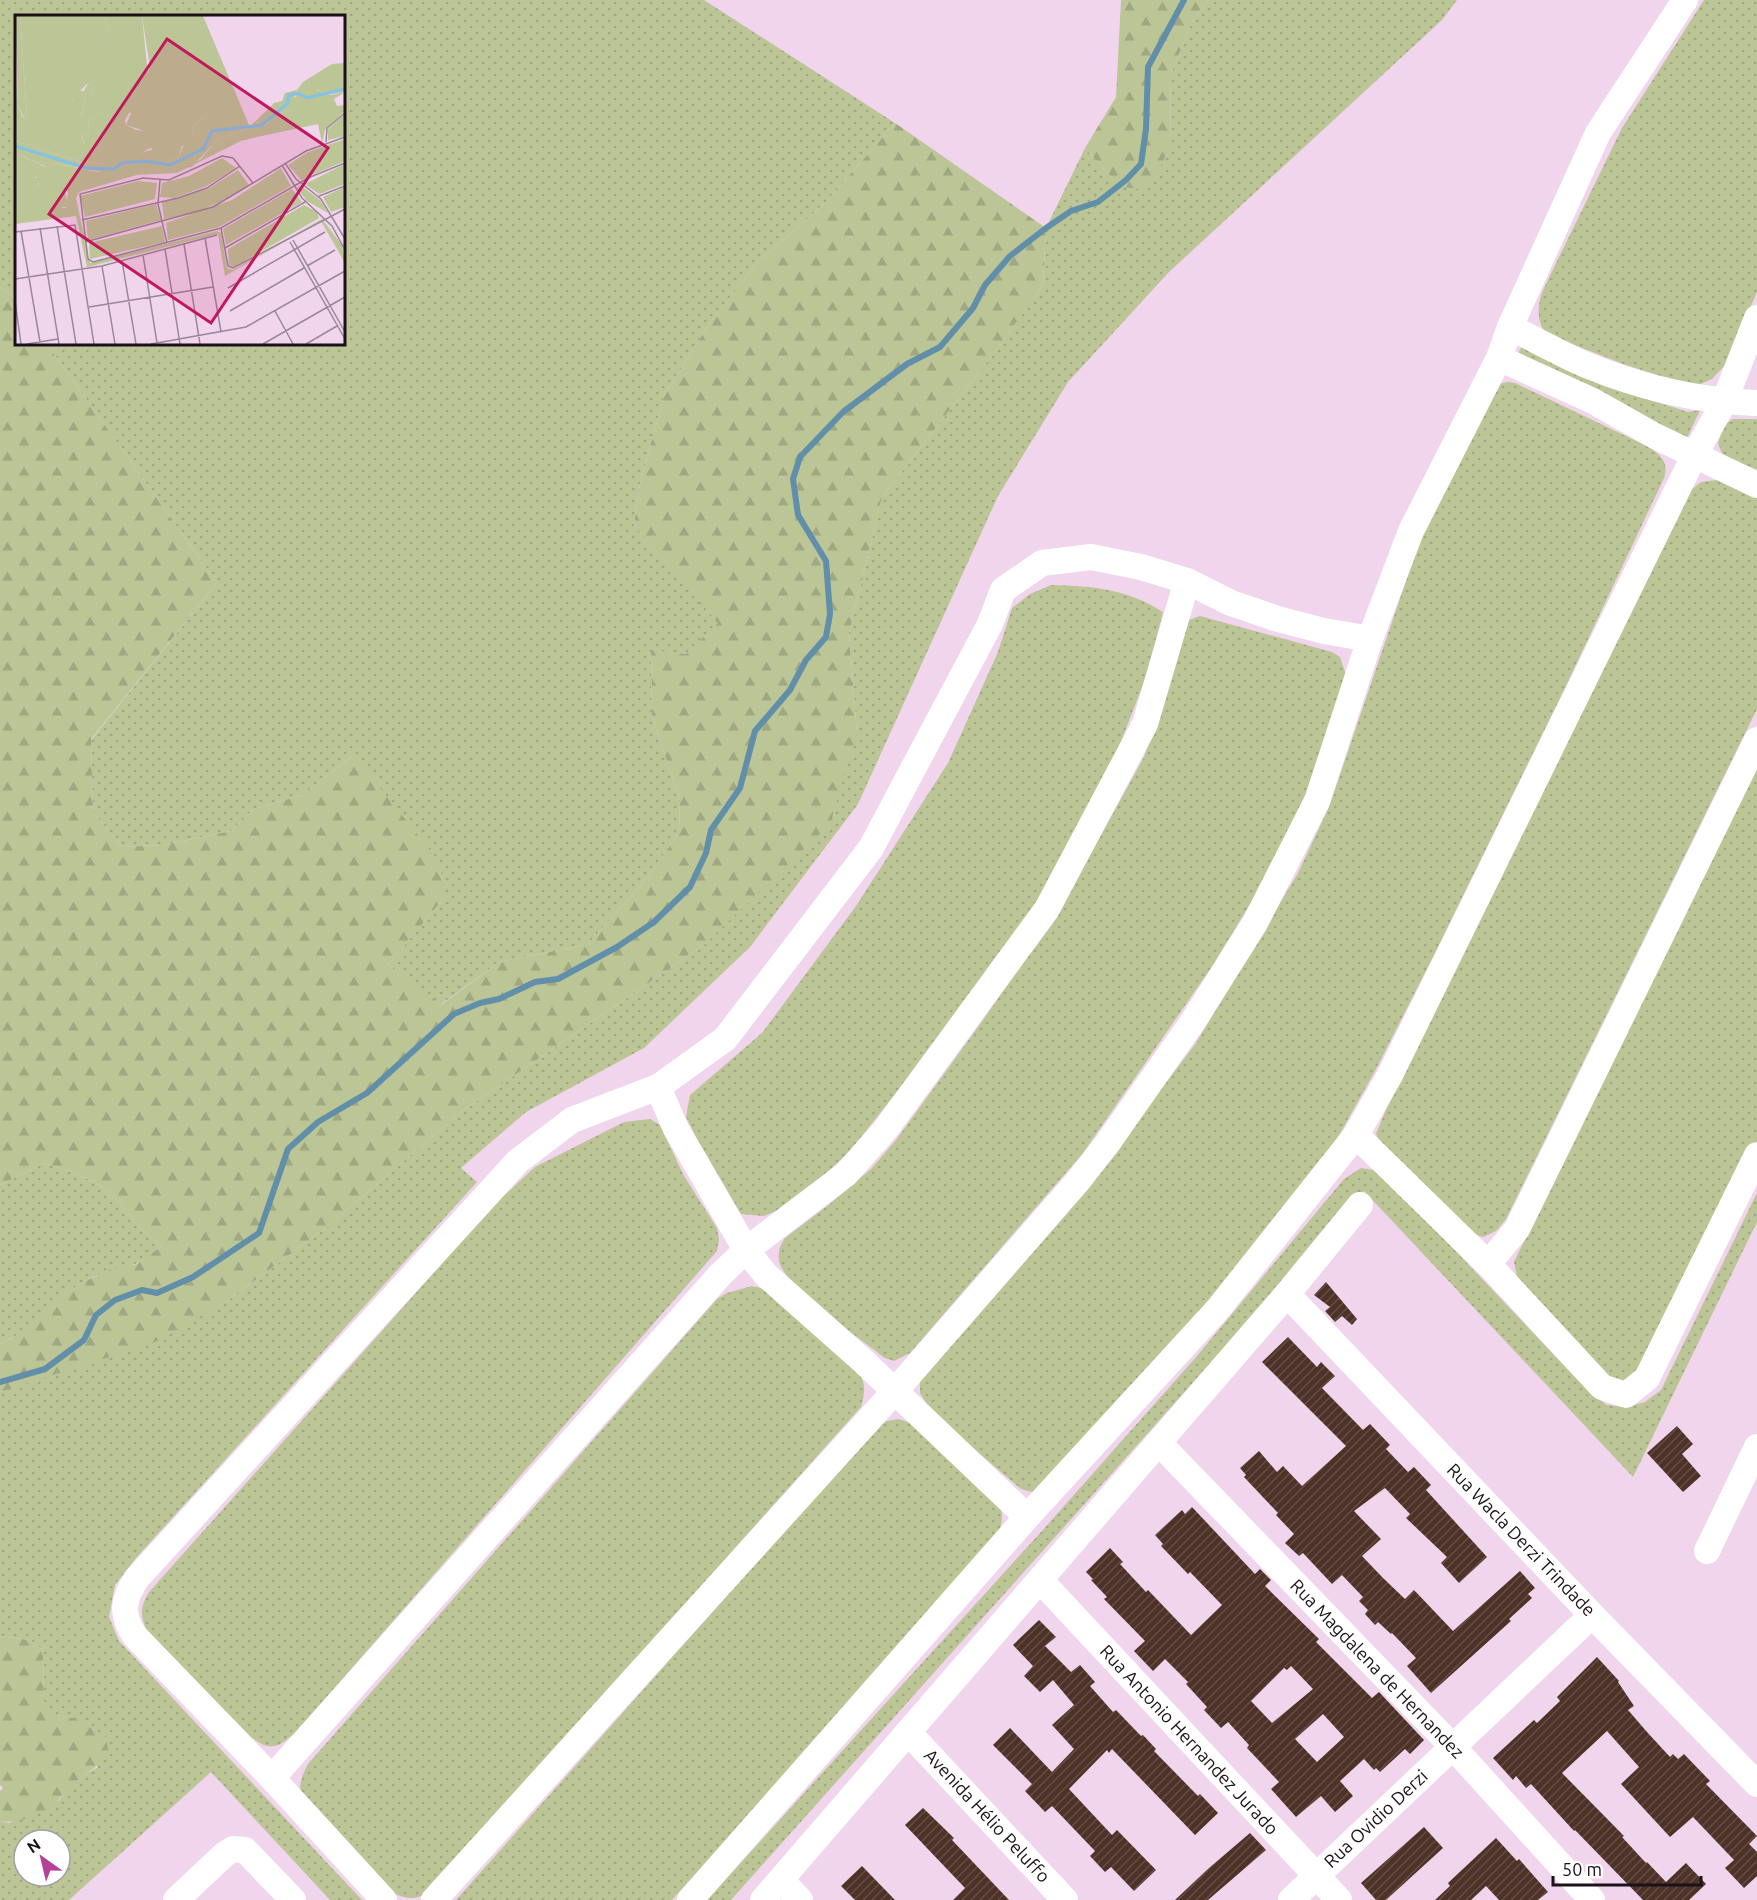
<svg xmlns="http://www.w3.org/2000/svg" width="1757" height="1900" viewBox="0 0 1757 1900" font-family="Ubuntu,sans-serif">
<style>
.green{fill:url(#green-dots);fill-rule:evenodd}
.forest{fill:url(#forest-firs)}
.lines{fill:none;stroke-linecap:round;stroke-linejoin:round}
.stream{stroke:#618ea9;stroke-width:6}
.building{fill:url(#building-hatch);fill-rule:evenodd}
.minor{stroke:#fff;stroke-width:26}
.labels{text-anchor:middle;stroke-width:6;stroke-linejoin:round;paint-order:stroke}
.street-label{font-size:18px;fill:#1a1119;stroke:#fff}
.inset-river{fill:none;stroke:#80c3e7;stroke-width:3}
.inset-road{fill:none;stroke:#9a8798;stroke-width:1.5}
.view{fill:#c2185b;fill-opacity:0.15;stroke:#c2185b;stroke-width:3}
.inset-edge{fill:none;stroke:#1a1119;stroke-width:3}
</style>
<defs>
<pattern id="green-dots" width="8" height="8" patternUnits="userSpaceOnUse" patternTransform="scale(1.5)"><rect width="8" height="8" fill="#bbc596"/><path d="M2 2h.1M6 6h.1" fill="none" stroke="#a0a881" stroke-width="1.8" stroke-linecap="round"/></pattern>
<pattern id="forest-firs" width="22" height="20" patternUnits="userSpaceOnUse" patternTransform="scale(1.5)"><rect width="22" height="20" fill="#bbc596"/><path d="M5 1l3.5 6h-7zM16 11l3.5 6h-7z" fill="#a0a881"/></pattern>
<pattern id="building-hatch" width="6" height="6" patternUnits="userSpaceOnUse" patternTransform="scale(1.5)"><rect width="6" height="6" fill="#4d3228"/><path d="M-1 1l2-2M0 6l6-6M5 7l2-2" fill="none" stroke="#634d45"/></pattern>
</defs>
<rect width="100%" height="100%" fill="#f0d5ed"/>
<!-- green -->
<g class="green">
<path d="M0 0H704L895 123 826 202 758 262 709 324 664 396 640 483 634 525 719 623 686 654 651 651 652 717 680 800 679 833 647 878 588 944 499 962 440 1005 388 965 443 899 354 755 302 795 254 809 231 831 163 845 122 847 93 812 91 740 217 583 47 344H344V16H16V301L13 296 0 287Z"/>
<path d="M1208 0H1457L1442 20 1169 272 1068 382 998 496 858 804 750 947 644 1048 526 1112 461 1168 477 1182 136 1558 115 1585 109 1617 119 1641 362 1900H330L211 1772 69 1900H0V1821L9 1823 59 1800 70 1786 84 1775 98 1767 74 1718 55 1715 44 1701 43 1650 30 1640 0 1636V1392L223 1304 327 1227 461 1112 705 944 857 733 849 633 882 497 998 348 1043 285 1046 228 1085 148 1119 186 1170 145 1171 74 1192 22ZM24 1840H60V1876H24Z"/>
<path d="M1704 0H1757V292L1725 365 1712 379 1694 387 1626 365 1546 334C1536 320 1537 304 1544 288L1622 128Z"/>
<path d="M1522 346 1605 386 1688 412 1700 410 1687 438 1516 357Z"/>
<path d="M1507 382 1515 383 1649 447C1661 456 1669 462 1664 478L1565 688 1433 957 1375 1071 1337 1139 1227 1283 1044 1490 1032 1492 1021 1489 933 1414 920 1393V1381L1104 1164 1196 1043 1298 873 1329 807 1422 534 1500 384Z"/>
<path d="M1733 419H1757V470L1723 456 1718 443 1725 424Z"/>
<path d="M1717 480 1757 497V709L1506 1219 1496 1231 1483 1237 1467 1232 1381 1143 1376 1134 1385 1112 1691 490 1701 482Z"/>
<path d="M1051 585C1093 586 1127 589 1163 612L1146 677 1120 744 1039 899 991 973 850 1151 804 1194 786 1207 764 1216 741 1214 696 1137 686 1117 690 1095 762 1033 856 906 948 763 998 652 1012 608 1030 594Z"/>
<path d="M1200 616 1332 652 1340 657 1346 675 1308 789 1267 876 1213 965 1083 1153 910 1353 894 1361 885 1358C861 1339 789 1290 780 1264 777 1254 779 1247 785 1238L831 1203 871 1169 896 1140 983 1020 1062 906 1144 757 1164 702 1189 620Z"/>
<path d="M1757 766V1144L1651 1360 1629 1379 1615 1385 1517 1277 1514 1262Z"/>
<path d="M650 1119 660 1125 684 1176 717 1228 719 1240 717 1251 296 1732C278 1748 271 1752 251 1737L147 1631C140 1616 140 1607 149 1592L496 1203 535 1167 624 1122Z"/>
<path d="M44 1163 73 1172 100 1185 122 1205 140 1228 162 1246C154 1252 145 1261 135 1264 117 1270 99 1272 82 1283 53 1300 32 1331 0 1344V1185Z"/>
<path d="M1361 1168 1380 1171 1590 1393 1607 1405 1625 1407 1645 1402 1661 1390 1757 1193V1222L1633 1477 1364 1191 731 1900H707L1041 1532 1197 1356 1344 1179Z"/>
<path d="M752 1286 764 1289 859 1372C866 1385 865 1393 861 1407L427 1893C415 1900 408 1899 395 1894L302 1800C298 1786 301 1777 308 1764L717 1299 727 1293Z"/>
<path d="M899 1419 913 1424 999 1501C1003 1514 1003 1522 998 1534L672 1900H456L877 1427 887 1421Z"/>
</g>
<!-- forest -->
<g class="forest">
<path d="M1121 0H1208L1192 22 1171 74 1170 145 1157 175 1137 189 1119 186 1085 148 1116 97Z"/>
<path d="M895 123 1046 228 1043 285 998 348 882 497 849 633 857 733 830 824 705 944 461 1112 327 1227 223 1304 153 1343 0 1392V1344L11 1339 35 1321 57 1300 83 1282 109 1270 137 1264 162 1246 140 1228 122 1205 100 1185 73 1172 44 1163 0 1185V287L13 296 16 301V344H47L217 583 91 739 93 812 122 847 163 845 231 831 254 809 302 795 354 755 441 864 443 899 388 965 441 1005 499 962 588 944 647 878 679 833 680 800 652 717 651 650 686 654 718 623 634 525 640 483 664 396 709 324 758 262 826 202Z"/>
<path d="M0 1636 30 1640 43 1650 44 1701 56 1715 74 1718 106 1737 109 1754C97 1768 87 1772 73 1784 68 1788 65 1793 60 1798 46 1812 20 1825 0 1821V1791L3 1788 0 1785Z"/>
</g>
<g class="lines">
<!-- stream -->
<path class="stream" d="M0 1382 45 1369 84 1340 96 1315 115 1300 142 1290 157 1293 193 1277 259 1233 288 1149 318 1122 367 1093 454 1014 480 1003 499 999 535 982 558 979 617 947 654 922 690 887 706 853 711 830 740 788 755 731 790 690 806 660 826 637 830 614 826 561 798 515 793 479 800 457 843 412 907 364 940 347 973 308 985 285 1010 256 1046 228 1071 211 1098 202 1126 180 1141 164 1146 129 1148 67 1184 0"/>
</g>
<!-- building -->
<g class="building">
<path d="M1326 1282 1357 1319 1352 1325 1342 1316 1335 1322 1325 1311 1330 1307 1314 1295Z"/>
<path d="M1288 1337 1317 1367 1321 1362 1335 1376 1322 1388 1363 1430 1370 1424 1390 1445 1386 1449 1408 1472 1414 1467 1431 1485 1426 1490 1487 1557 1459 1583 1441 1563 1447 1557 1406 1518 1410 1514 1385 1488 1354 1511 1381 1539 1362 1556 1383 1578 1405 1599 1414 1590 1453 1631 1520 1571 1535 1588 1528 1594 1532 1598 1509 1619 1511 1621 1431 1693 1407 1666 1416 1658 1392 1633 1391 1634 1378 1622 1375 1625 1365 1614 1368 1610 1359 1601 1363 1597 1342 1575 1332 1584 1303 1553 1299 1556 1285 1543 1294 1534 1276 1515 1278 1513 1244 1477 1246 1475 1240 1468 1259 1451 1277 1472 1283 1466 1302 1486 1346 1446 1262 1362Z"/>
<path d="M1677 1426 1693 1444 1682 1454 1701 1476 1683 1492 1647 1453Z"/>
<path d="M1192 1507 1255 1574 1260 1569 1271 1580 1265 1586 1319 1639 1316 1642 1372 1698 1379 1692 1424 1740 1410 1754 1405 1749 1380 1772 1376 1768 1374 1770 1364 1759 1340 1781 1353 1796 1335 1812 1321 1796 1296 1817 1271 1789 1279 1782 1247 1748 1249 1745 1228 1722 1221 1728 1204 1710 1207 1707 1186 1684 1188 1682 1165 1659 1153 1671 1134 1651 1145 1641 1104 1599 1107 1597 1091 1580 1093 1579 1086 1572 1110 1548 1123 1562 1120 1564 1146 1592 1148 1590 1191 1635 1222 1605 1190 1572 1188 1574 1161 1546 1163 1544 1155 1535 1182 1510 1185 1514ZM1291 1666 1313 1689 1272 1723 1251 1701 1284 1668 1287 1670ZM1323 1714 1344 1737 1317 1762 1295 1739Z"/>
<path d="M1039 1620 1056 1637 1045 1646 1071 1672 1080 1665 1095 1682 1090 1686 1113 1712 1116 1710 1141 1736 1143 1735 1156 1749 1154 1751 1198 1796 1200 1794 1218 1813 1195 1835 1112 1749 1109 1753 1107 1750 1069 1789 1112 1835 1117 1830 1156 1870 1134 1891 1111 1867 1105 1872 1090 1856 1095 1851 1052 1806 1045 1812 1025 1791 1032 1784 993 1745 1010 1728 1052 1772 1074 1749 1052 1725 1074 1705 1053 1680 1040 1692 1024 1676 1033 1666 1013 1645Z"/>
<path d="M1597 1657 1619 1681 1618 1682 1634 1706 1628 1710 1647 1732 1670 1757 1673 1754 1678 1759 1684 1754 1710 1781 1706 1784 1757 1836 1749 1844 1757 1852V1876L1744 1888 1725 1868 1734 1860 1693 1817 1670 1837 1621 1784 1639 1767 1607 1731 1562 1773 1624 1836 1622 1837 1646 1863 1647 1862 1666 1882 1686 1863 1706 1884 1689 1900H1643L1575 1830 1574 1831 1531 1784 1526 1788 1516 1776 1513 1780 1493 1758 1534 1720 1537 1723 1560 1701 1557 1697Z"/>
<path d="M923 1808 954 1838 952 1840 1009 1900H953L965 1888 905 1825Z"/>
<path d="M1424 1827 1443 1848 1386 1900H1376L1361 1883Z"/>
<path d="M1250 1833 1266 1850 1208 1900H1175L1209 1868Z"/>
<path d="M1496 1838 1517 1861 1519 1859 1548 1892 1538 1900H1499L1486 1886 1471 1900H1435L1450 1886 1448 1883Z"/>
<path d="M862 1866 895 1900H855L841 1886Z"/>
</g>
<g class="lines">
<!-- minor -->
<g class="minor">
<path d="M1510 327C1534 339 1559 353 1584 364 1639 387 1697 401 1757 403"/>
<path d="M1499 358 1593 401 1655 436 1757 485"/>
<path d="M658 1087 675 1127 727 1217 746 1250 766 1275 863 1361 1027 1517"/>
<path d="M1356 1135 1488 1264 1602 1387 1626 1395 1647 1378 1757 1155"/>
<path d="M1488 1264 1517 1229 1757 740"/>
<path d="M1287 1294 1592 1615 1757 1784"/>
<path d="M1159 1443 1453 1747 1592 1900"/>
<path d="M1707 1551 1757 1447"/>
<path d="M1040 1580 1339 1900"/>
<path d="M908 1732 1065 1900"/>
<path d="M272 1778 720 1275 746 1250 846 1174 885 1130 1047 909 1145 724 1187 581"/>
<path d="M781 1880 800 1900"/>
<path d="M176 1900 225 1854 233 1849 245 1850 293 1900"/>
<path d="M384 1900 272 1778 135 1636C120 1614 123 1599 137 1578L518 1161 572 1120 658 1087 725 1039 871 848 990 624 1003 590 1042 563 1091 557 1141 567 1187 581 1231 603 1278 619 1324 631 1370 639"/>
<path d="M434 1900 895 1391 1078 1181 1107 1144 1194 1020 1255 923 1317 801 1370 639 1411 531 1499 358 1510 327 1598 133 1685 0"/>
<path d="M690 1900 1027 1517 1218 1309 1356 1135 1390 1075 1694 456 1724 402 1757 318"/>
<path d="M763 1900 1287 1294 1360 1205"/>
<path d="M1291 1900 1592 1615"/>
</g>
</g>
<g class="labels">
<!-- street labels -->
<g class="street-label">
<text transform="translate(1521 1540) rotate(46)" y="6">Rua Wacla Derzi Trindade</text>
<text transform="translate(1377 1669) rotate(46)" y="6">Rua Magdalena de Hernandez</text>
<text transform="translate(1189 1740) rotate(47)" y="6">Rua Antonio Hernandez Jurado</text>
<text transform="translate(987 1816) rotate(47)" y="6">Avenida Hélio Peluffo</text>
<text transform="translate(1376 1819) rotate(-43)" y="6">Rua Ovidio Derzi</text>
</g>
</g>
<!-- overview -->
<g transform="translate(15 15)">
<rect width="330" height="330" fill="#f0d5ed"/>
<path d="M5 1H90L99 48V82L97 85 89 82 90 94 73 107 74 116 67 122 69 128 84 134 90 149 67 147 0 126V54L3 90 8 103 12 102ZM73 68 79 71 75 78H89L71 81 66 100 57 84ZM127 1H188L226 91 188 102 178 112 179 126 167 131 163 143 147 148 130 144 128 137 137 135 130 116 111 110 135 52ZM330 48V65L325 73 301 75 316 80 330 77 319 84 322 91 330 90V96L310 115 307 128 303 109 242 122 226 126 162 158 122 160 64 177 61 183 75 248 202 216 206 218 212 253 218 255 307 204 327 230 330 248 306 206 210 261 203 219 72 252 61 201 0 209V138L31 152 38 148 83 157 158 155 185 145 202 125 230 115 242 105 243 111 250 110 260 100 278 94 282 75 288 67 317 49ZM36 160 53 177 51 193H46L41 182 33 184 31 189 25 176 28 172 22 168 19 172 20 162ZM330 99V121L313 125V114ZM330 124V146L286 165 273 150 293 137ZM207 143 221 153 192 171 159 183 145 182 147 168 174 161ZM330 149V169L304 179 290 169ZM266 153 276 171 204 212 153 225 151 208 217 185ZM223 155 234 170 214 183 180 198 149 204 147 187 193 174ZM123 166 142 168 140 184 70 202 65 181ZM285 170 305 185 313 198 292 186 282 173ZM330 172V192L316 197 308 182ZM277 174 287 187 211 230 208 214ZM141 189 146 205 73 225 71 206ZM289 190 302 197 304 203 219 252 214 250 213 234ZM147 211 150 227 75 244 74 228Z" fill="#bbc596" fill-rule="evenodd"/>
<path d="M0 1H5L12 102 9 103 3 90ZM90 1H127L136 91 114 98 110 105 111 110 121 115 138 116 139 131 128 137 130 144 147 148 163 143 171 125 179 126 178 112 188 102 205 96 226 91 234 110 230 115 202 125 177 152 158 155 92 158 38 148 32 152 0 138V126L67 147 89 149 84 134 71 131 67 122 74 116 73 107 90 94 86 90 88 82 71 81 66 100 58 89 57 80V75L69 76 73 68 79 71 75 78 85 77 97 85 94 77 98 74V51L92 49 95 43 98 46ZM330 65V77L302 81 305 70 310 74 316 68 323 73ZM282 75 279 82 286 85 278 94 260 100 247 112 243 111 242 105 259 88 267 86 270 78ZM26 159 36 160 49 170 53 192 40 193 41 182 34 184 33 189 29 187 24 177 27 172 23 168 19 172V164Z" fill="#bbc596"/>
<path class="inset-river" d="M0 131 71 153 99 154 107 148 131 146 155 150 188 134 197 116 247 110 273 88V81L283 78 292 83 330 74"/>
<path class="inset-road" d="M311 127 312 113 330 98M270 148 281 164 306 184 330 224M267 150 287 183 317 211 330 235M145 165 143 189 152 228M238 168 218 143 207 141 154 165 128 163 65 179 73 244 78 247 206 213 293 163 330 148M304 181 330 171M67 205 163 183 192 173 225 151M42 211 61 329M25 213 44 329M206 213 213 251 218 253 330 194M6 216 25 327M0 217 60 210 79 329M190 223 206 317M278 225 330 317M70 227 198 192 291 136 330 122M275 227 330 324M169 229 185 329M210 233 290 187M150 234 165 329M128 240 142 328M107 246 121 329M87 251 100 329M292 251 320 235M0 264 87 251 202 220M213 273 310 217M0 286 6 329M74 292 198 272M215 296 289 253M260 296 278 329M12 329 43 324M136 329 231 312 330 256M248 329 330 282M291 329 322 311"/>
<path class="view" d="M152 24 313 133 196 308 34 199Z"/>
<rect width="330" height="330" class="inset-edge"/>
</g>
<!-- north arrow -->
<g transform="translate(42 1858) rotate(326)"><circle r="28" fill="#ffffff" stroke="#a3a0a3" stroke-width="1.5"/>
<path d="M0-4.5L10 22L0 15L-10 22Z" fill="#b54097"/>
<text y="-9" font-size="16" font-weight="bold" text-anchor="middle" fill="#1a1119">N</text>
</g>
<!-- scale -->
<path d="M1553 1876v9h148v-9" fill="none" stroke="#1a1119" stroke-width="3"/>
<text x="1562" y="1876" font-size="18" fill="#1a1119" stroke="#ffffff" stroke-width="4.5" paint-order="stroke">50 m</text>
</svg>
